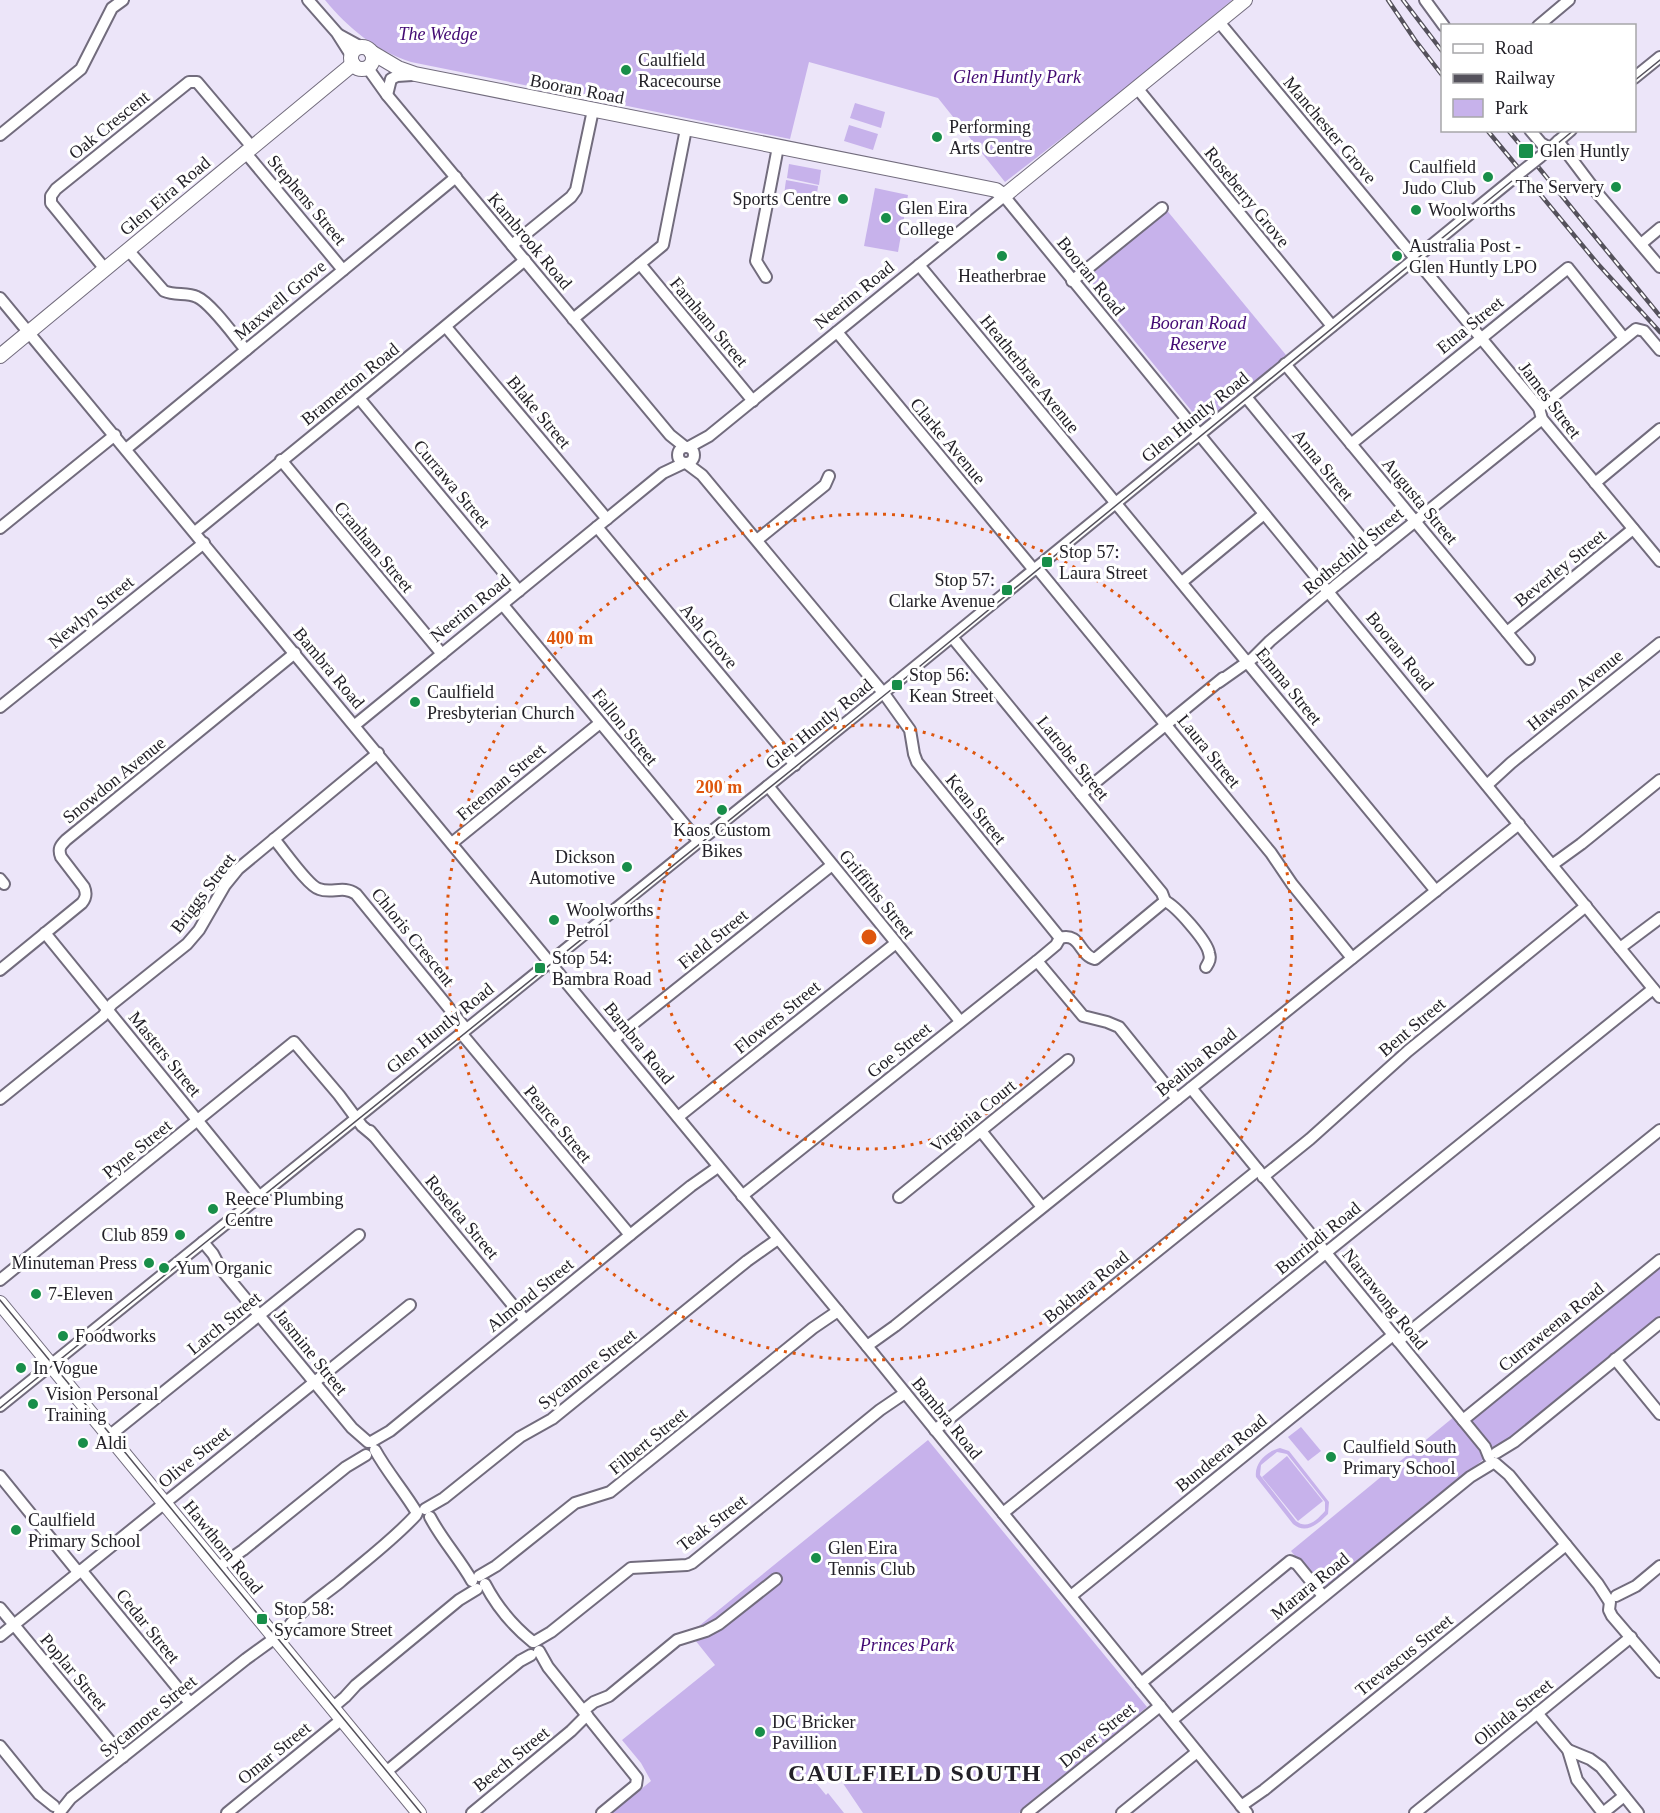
<svg xmlns="http://www.w3.org/2000/svg" width="1660" height="1813" viewBox="0 0 1660 1813" font-family="Georgia,serif">
<style>
.green{fill:#c7b2eb;fill-rule:evenodd}
.lines{fill:none;stroke-linecap:round;stroke-linejoin:round}
.minor-casing{stroke:#726c7d;stroke-width:14}
.major-casing{stroke:#726c7d;stroke-width:16}
.minor{stroke:#fff;stroke-width:10}
.major{stroke:#fff;stroke-width:14}
.tram{stroke:#55525c;stroke-width:1.5}
.rail-casing{stroke:#55525c;stroke-width:4.5}
.rail{stroke:#fff;stroke-width:2;stroke-dasharray:7;stroke-linecap:butt}
.minor-bridge-casing{stroke:#726c7d;stroke-width:14;stroke-linecap:butt}
.minor-bridge{stroke:#fff;stroke-width:10}
.ring{fill:none;stroke:#de560d;stroke-width:3;stroke-dasharray:3 6}
.poi-dot{fill:#188e49;stroke:#fff;stroke-width:2}
.labels{text-anchor:middle;stroke-width:6;stroke-linejoin:round;paint-order:stroke}
.park-label{font-size:18px;font-style:italic;fill:#420973;stroke:#fff}
.poi-label{font-size:18px;fill:#232128;stroke:#fff;text-anchor:start}
.street-label{font-size:18px;fill:#232128;stroke:#fff}
.district-label{font-size:24px;font-weight:bold;letter-spacing:1.5px;fill:#232128;stroke:#fff}
.centre{fill:#de560d;stroke:#fff;stroke-width:3}
.ring-label{font-size:18px;text-anchor:middle;font-weight:bold;fill:#de560d;stroke:#fff;stroke-width:6;stroke-linejoin:round;paint-order:stroke}
</style>
<rect width="100%" height="100%" fill="#ece5f9"/>
<!-- green -->
<g class="green">
<path d="M325 0H1232L1128 87 1005 182 938 98 809 62 790 139 411 62C376 51 348 28 325 0Z"/>
<path d="M855 103 885 112 881 128 850 118Z"/>
<path d="M849 125 878 134 873 150 844 141Z"/>
<path d="M789 164 821 170 819 185 787 178Z"/>
<path d="M786 180 818 186 816 201 784 195Z"/>
<path d="M875 188 908 195 898 252 864 246Z"/>
<path d="M1160 202 1286 355 1203 425 1077 270Z"/>
<path d="M1660 1265V1318L1505 1445 1496 1449C1486 1443 1474 1430 1471 1420Z"/>
<path d="M1455 1416 1485 1453V1458L1327 1588 1320 1587 1291 1551Z"/>
<path d="M1301 1427 1321 1451 1308 1461 1288 1437Z"/>
<path d="M928 1440 1147 1707 1019 1813H863L836 1773 812 1778 826 1795 828 1793 844 1813H612L651 1781 641 1763 622 1740 715 1665 687 1630 699 1626Z"/>
<path d="M1280 1448 1289 1451 1329 1502 1328 1514C1318 1524 1306 1535 1293 1524L1256 1477C1254 1463 1267 1451 1280 1448ZM1277 1452 1287 1454 1325 1502V1511C1317 1520 1307 1530 1296 1521L1260 1475 1261 1465Z"/>
<path d="M1287 1456 1323 1501 1298 1521 1262 1477Z"/>
</g>
<g class="lines">
<defs>
<g id="minor">
<path d="M308 0 337 33 351 55"/>
<path d="M1425 0 1444 26"/>
<path d="M1219 22 1539 408 1542 419 1660 561"/>
<path d="M1538 26 1569 0"/>
<path d="M339 35 361 47"/>
<path d="M367 67 387 95 670 435 685 447"/>
<path d="M1634 78 1660 57"/>
<path d="M1137 88 1332 326"/>
<path d="M387 95 391 79 397 76 412 75"/>
<path d="M1530 130 1541 143 1550 148"/>
<path d="M0 135 81 69 112 8 123 0"/>
<path d="M1558 141 1598 194 1660 267"/>
<path d="M245 152 343 270"/>
<path d="M1540 157 1571 130"/>
<path d="M1641 244 1660 228"/>
<path d="M512 245 571 197 576 190 593 110"/>
<path d="M128 250 164 291C175 296 187 292 197 297 211 303 235 337 246 350"/>
<path d="M640 264 753 401"/>
<path d="M919 265 1436 891"/>
<path d="M105 269 51 203V196L56 189 189 82H197L252 147"/>
<path d="M766 277 756 261 778 147"/>
<path d="M1072 281 1162 208"/>
<path d="M0 298 867 1346 1247 1813"/>
<path d="M573 319 663 245 686 129"/>
<path d="M446 327 607 519"/>
<path d="M837 332 1034 570"/>
<path d="M1285 364 1529 659"/>
<path d="M1246 397 1375 554"/>
<path d="M359 398 519 591"/>
<path d="M1539 408 1636 329 1644 331 1660 350"/>
<path d="M1351 444 1568 268 1624 338"/>
<circle cx="686" cy="455" r="8"/>
<path d="M689 447 709 436 1004 196 1660 997"/>
<path d="M126 449 456 177"/>
<path d="M281 460 442 654"/>
<path d="M686 463 702 475 885 695 910 730 914 754 917 762 1060 938"/>
<path d="M1595 483 1660 429"/>
<path d="M597 527 795 765"/>
<path d="M0 528 115 435"/>
<path d="M195 532 359 398 525 260"/>
<path d="M757 540 825 485 829 476"/>
<path d="M1037 568 1271 853 1292 884 1352 958"/>
<path d="M1182 582 1264 514"/>
<path d="M503 605 699 842"/>
<path d="M1507 632 1633 529"/>
<path d="M952 637 1162 893 1165 901"/>
<path d="M1219 682 1253 658 1270 641 1335 586 1542 419"/>
<path d="M0 707 204 543"/>
<path d="M355 725 663 473 684 463"/>
<path d="M1487 785 1511 763 1660 643"/>
<path d="M768 786 960 1021"/>
<path d="M1081 794 1223 678"/>
<path d="M274 839C283 849 308 886 319 889 332 894 343 885 356 894L466 1029"/>
<path d="M452 843 600 723"/>
<path d="M1552 865 1581 844 1660 780"/>
<path d="M0 879 4 884"/>
<path d="M1165 901C1176 906 1207 941 1209 953 1211 959 1209 962 1206 967"/>
<path d="M45 933 259 1196"/>
<path d="M1060 938C1081 932 1079 956 1095 959L1165 901"/>
<path d="M1620 948 1660 918"/>
<path d="M1037 961 1083 1016 1107 1022 1119 1027 1177 1099"/>
<path d="M0 970 82 903C86 898 87 894 84 887L61 857C58 849 60 846 66 840L295 653"/>
<path d="M461 1033 630 1235"/>
<path d="M614 1039 832 865"/>
<path d="M1191 1088 1485 1447 1489 1457"/>
<path d="M0 1099 103 1016 112 1004 187 944 199 930 225 885 238 869 378 753"/>
<path d="M678 1117 896 943"/>
<path d="M370 1131 525 1320"/>
<path d="M981 1131 1042 1207"/>
<path d="M1263 1177 1310 1139 1408 1051 1586 906"/>
<path d="M742 1196 1037 961 1056 945 1060 938"/>
<path d="M899 1197 1068 1060"/>
<path d="M203 1242 213 1254 221 1269 352 1428 368 1442"/>
<path d="M0 1280 294 1042 339 1095 362 1126 374 1136"/>
<path d="M1398 1341 1660 1130"/>
<path d="M867 1346 895 1326 1519 824"/>
<path d="M1615 1359 1660 1414"/>
<path d="M0 1406 883 693 1515 177"/>
<path d="M1463 1420 1660 1260"/>
<path d="M935 1430 1258 1170"/>
<path d="M109 1436 359 1235"/>
<path d="M371 1442 390 1431 630 1235 691 1186 718 1167"/>
<path d="M375 1450C387 1472 404 1491 417 1513"/>
<path d="M1496 1453 1514 1442 1660 1323"/>
<path d="M1495 1463 1509 1475 1598 1584 1609 1601"/>
<path d="M0 1476 78 1572"/>
<path d="M425 1509 444 1498 520 1437 552 1419 747 1261 778 1239"/>
<path d="M1003 1513 1653 989"/>
<path d="M430 1517C442 1540 459 1558 472 1581"/>
<path d="M217 1568 243 1550 346 1467 366 1455"/>
<path d="M81 1570 190 1703"/>
<path d="M479 1576 496 1566 575 1503 610 1492 813 1328 838 1311"/>
<path d="M485 1584C497 1607 513 1626 533 1642"/>
<path d="M1071 1596 1393 1335"/>
<path d="M1616 1596 1636 1586 1660 1566"/>
<path d="M1610 1602 1609 1610 1612 1616 1660 1672"/>
<path d="M0 1608 123 1757"/>
<path d="M0 1636 410 1305"/>
<path d="M534 1642 551 1632 631 1568 687 1565 692 1563 880 1410 905 1393"/>
<path d="M279 1643C289 1617 319 1599 340 1582 366 1560 393 1540 416 1515"/>
<path d="M539 1651 548 1667 637 1778 636 1785 602 1813"/>
<path d="M1141 1683 1290 1561 1297 1564 1323 1596"/>
<path d="M332 1708 345 1697 356 1685 459 1600 477 1589"/>
<path d="M584 1710 594 1702 609 1696 677 1640 706 1631 719 1624 776 1579"/>
<path d="M1537 1713 1568 1750 1577 1780 1603 1813"/>
<path d="M1172 1720 1470 1477 1493 1463"/>
<path d="M0 1746 39 1794 54 1806"/>
<path d="M1568 1750 1590 1759 1601 1767 1638 1813"/>
<path d="M386 1772 520 1661 531 1655"/>
<path d="M1241 1806 1264 1790 1566 1545"/>
<path d="M59 1813 71 1798 246 1659 275 1638"/>
<path d="M227 1813 342 1719"/>
<path d="M472 1813 571 1731 587 1715"/>
<path d="M1027 1813 1160 1706"/>
<path d="M1122 1813 1197 1752"/>
<path d="M1415 1813 1631 1637"/>
<path d="M1603 1813 1624 1796"/>
</g>
<g id="major">
<circle cx="362" cy="58" r="11"/>
<path d="M371 52 398 68 415 74 996 190 1004 196 1245 0"/>
<path d="M0 356 353 64"/>
<path d="M0 1303 419 1813"/>
</g>
</defs>
<!-- minor casing -->
<use href="#minor" class="minor-casing"/>
<!-- major casing -->
<use href="#major" class="major-casing"/>
<!-- minor -->
<use href="#minor" class="minor"/>
<!-- major -->
<use href="#major" class="major"/>
<!-- tram -->
<g class="tram">
<path d="M1634 81 1660 60"/>
<path d="M0 1300 421 1813"/>
<path d="M0 1408 897 685 1574 130"/>
</g>
<defs>
<g id="rail">
<path d="M1388 0 1415 40 1442 75"/>
<path d="M1403 0 1442 51"/>
<path d="M1487 130 1597 263 1660 332"/>
<path d="M1508 130 1660 316"/>
</g>
</defs>
<!-- rail casing -->
<use href="#rail" class="rail-casing"/>
<!-- rail -->
<use href="#rail" class="rail"/>
<defs>
<path id="minor-bridge" d="M1515 177 1540 157"/>
</defs>
<!-- minor-bridge casing -->
<use href="#minor-bridge" class="minor-bridge-casing"/>
<!-- minor-bridge -->
<use href="#minor-bridge" class="minor-bridge"/>
</g>
<!-- distance rings -->
<g class="ring">
<circle cx="869" cy="937" r="212"/>
<circle cx="869" cy="937" r="423"/>
</g>
<!-- markers -->
<g class="poi-dot">
<circle cx="626" cy="70" r="6"/>
<circle cx="937" cy="137" r="6"/>
<rect x="1518" y="143" width="16" height="16" rx="3"/>
<circle cx="1488" cy="177" r="6"/>
<circle cx="1616" cy="187" r="6"/>
<circle cx="843" cy="199" r="6"/>
<circle cx="1416" cy="210" r="6"/>
<circle cx="886" cy="218" r="6"/>
<circle cx="1002" cy="256" r="6"/>
<circle cx="1397" cy="256" r="6"/>
<rect x="1041" y="556" width="12" height="12" rx="3"/>
<rect x="1001" y="584" width="12" height="12" rx="3"/>
<rect x="891" y="679" width="12" height="12" rx="3"/>
<circle cx="415" cy="702" r="6"/>
<circle cx="722" cy="810" r="6"/>
<circle cx="627" cy="867" r="6"/>
<circle cx="554" cy="920" r="6"/>
<rect x="534" y="962" width="12" height="12" rx="3"/>
<circle cx="213" cy="1209" r="6"/>
<circle cx="180" cy="1235" r="6"/>
<circle cx="149" cy="1263" r="6"/>
<circle cx="164" cy="1268" r="6"/>
<circle cx="36" cy="1294" r="6"/>
<circle cx="63" cy="1336" r="6"/>
<circle cx="21" cy="1368" r="6"/>
<circle cx="33" cy="1404" r="6"/>
<circle cx="83" cy="1443" r="6"/>
<circle cx="1331" cy="1457" r="6"/>
<circle cx="16" cy="1530" r="6"/>
<circle cx="816" cy="1558" r="6"/>
<rect x="256" y="1613" width="12" height="12" rx="3"/>
<circle cx="760" cy="1732" r="6"/>
</g>
<g class="labels">
<!-- park labels -->
<g class="park-label">
<text x="438" y="40">The Wedge</text>
<text x="1017" y="83">Glen Huntly Park</text>
<text x="1198" y="329">Booran Road<tspan x="1198" dy="21">Reserve</tspan></text>
<text x="907" y="1651">Princes Park</text>
</g>
<!-- poi labels -->
<g class="poi-label">
<text x="638" y="66">Caulfield<tspan x="638" dy="21">Racecourse</tspan></text>
<text x="949" y="133">Performing<tspan x="949" dy="21">Arts Centre</tspan></text>
<text x="1540" y="157">Glen Huntly</text>
<text x="1476" y="173" text-anchor="end">Caulfield<tspan x="1476" dy="21">Judo Club</tspan></text>
<text x="1604" y="193" text-anchor="end">The Servery</text>
<text x="831" y="205" text-anchor="end">Sports Centre</text>
<text x="898" y="214">Glen Eira<tspan x="898" dy="21">College</tspan></text>
<text x="1428" y="216">Woolworths</text>
<text x="1409" y="252">Australia Post -<tspan x="1409" dy="21">Glen Huntly LPO</tspan></text>
<text x="1002" y="282" text-anchor="middle">Heatherbrae</text>
<text x="1059" y="558">Stop 57:<tspan x="1059" dy="21">Laura Street</tspan></text>
<text x="995" y="586" text-anchor="end">Stop 57:<tspan x="995" dy="21">Clarke Avenue</tspan></text>
<text x="909" y="681">Stop 56:<tspan x="909" dy="21">Kean Street</tspan></text>
<text x="427" y="698">Caulfield<tspan x="427" dy="21">Presbyterian Church</tspan></text>
<text x="722" y="836" text-anchor="middle">Kaos Custom<tspan x="722" dy="21">Bikes</tspan></text>
<text x="615" y="863" text-anchor="end">Dickson<tspan x="615" dy="21">Automotive</tspan></text>
<text x="566" y="916">Woolworths<tspan x="566" dy="21">Petrol</tspan></text>
<text x="552" y="964">Stop 54:<tspan x="552" dy="21">Bambra Road</tspan></text>
<text x="225" y="1205">Reece Plumbing<tspan x="225" dy="21">Centre</tspan></text>
<text x="168" y="1241" text-anchor="end">Club 859</text>
<text x="137" y="1269" text-anchor="end">Minuteman Press</text>
<text x="176" y="1274">Yum Organic</text>
<text x="48" y="1300">7-Eleven</text>
<text x="75" y="1342">Foodworks</text>
<text x="33" y="1374">In Vogue</text>
<text x="45" y="1400">Vision Personal<tspan x="45" dy="21">Training</tspan></text>
<text x="95" y="1449">Aldi</text>
<text x="1343" y="1453">Caulfield South<tspan x="1343" dy="21">Primary School</tspan></text>
<text x="28" y="1526">Caulfield<tspan x="28" dy="21">Primary School</tspan></text>
<text x="828" y="1554">Glen Eira<tspan x="828" dy="21">Tennis Club</tspan></text>
<text x="274" y="1615">Stop 58:<tspan x="274" dy="21">Sycamore Street</tspan></text>
<text x="772" y="1728">DC Bricker<tspan x="772" dy="21">Pavillion</tspan></text>
</g>
<!-- street labels -->
<g class="street-label">
<text transform="translate(577 89) rotate(11)" y="6">Booran Road</text>
<text transform="translate(109 125) rotate(-39)" y="6">Oak Crescent</text>
<text transform="translate(1330 130) rotate(50)" y="6">Manchester Grove</text>
<text transform="translate(165 196) rotate(-40)" y="6">Glen Eira Road</text>
<text transform="translate(1247 197) rotate(51)" y="6">Roseberry Grove</text>
<text transform="translate(307 200) rotate(50)" y="6">Stephens Street</text>
<text transform="translate(530 241) rotate(50)" y="6">Kambrook Road</text>
<text transform="translate(1091 276) rotate(51)" y="6">Booran Road</text>
<text transform="translate(854 295) rotate(-39)" y="6">Neerim Road</text>
<text transform="translate(280 300) rotate(-40)" y="6">Maxwell Grove</text>
<text transform="translate(709 322) rotate(50)" y="6">Farnham Street</text>
<text transform="translate(1470 325) rotate(-39)" y="6">Etna Street</text>
<text transform="translate(1030 374) rotate(51)" y="6">Heatherbrae Avenue</text>
<text transform="translate(350 384) rotate(-39)" y="6">Bramerton Road</text>
<text transform="translate(1550 400) rotate(53)" y="6">James Street</text>
<text transform="translate(539 412) rotate(50)" y="6">Blake Street</text>
<text transform="translate(1195 417) rotate(-39)" y="6">Glen Huntly Road</text>
<text transform="translate(948 441) rotate(50)" y="6">Clarke Avenue</text>
<text transform="translate(1323 465) rotate(51)" y="6">Anna Street</text>
<text transform="translate(452 484) rotate(50)" y="6">Currawa Street</text>
<text transform="translate(1420 501) rotate(50)" y="6">Augusta Street</text>
<text transform="translate(374 547) rotate(50)" y="6">Cranham Street</text>
<text transform="translate(1353 551) rotate(-40)" y="6">Rothschild Street</text>
<text transform="translate(1560 568) rotate(-39)" y="6">Beverley Street</text>
<text transform="translate(470 608) rotate(-39)" y="6">Neerim Road</text>
<text transform="translate(91 612) rotate(-39)" y="6">Newlyn Street</text>
<text transform="translate(709 636) rotate(50)" y="6">Ash Grove</text>
<text transform="translate(1400 651) rotate(51)" y="6">Booran Road</text>
<text transform="translate(329 668) rotate(50)" y="6">Bambra Road</text>
<text transform="translate(1289 686) rotate(51)" y="6">Emma Street</text>
<text transform="translate(1575 690) rotate(-39)" y="6">Hawson Avenue</text>
<text transform="translate(819 724) rotate(-39)" y="6">Glen Huntly Road</text>
<text transform="translate(625 727) rotate(51)" y="6">Fallon Street</text>
<text transform="translate(1209 751) rotate(51)" y="6">Laura Street</text>
<text transform="translate(1073 758) rotate(51)" y="6">Latrobe Street</text>
<text transform="translate(114 780) rotate(-39)" y="6">Snowdon Avenue</text>
<text transform="translate(501 782) rotate(-40)" y="6">Freeman Street</text>
<text transform="translate(976 809) rotate(51)" y="6">Kean Street</text>
<text transform="translate(203 893) rotate(-53)" y="6">Briggs Street</text>
<text transform="translate(877 894) rotate(51)" y="6">Griffiths Street</text>
<text transform="translate(413 937) rotate(51)" y="6">Chloris Crescent</text>
<text transform="translate(713 939) rotate(-39)" y="6">Field Street</text>
<text transform="translate(777 1017) rotate(-39)" y="6">Flowers Street</text>
<text transform="translate(1412 1027) rotate(-40)" y="6">Bent Street</text>
<text transform="translate(440 1028) rotate(-39)" y="6">Glen Huntly Road</text>
<text transform="translate(639 1043) rotate(51)" y="6">Bambra Road</text>
<text transform="translate(899 1050) rotate(-39)" y="6">Goe Street</text>
<text transform="translate(165 1054) rotate(51)" y="6">Masters Street</text>
<text transform="translate(1196 1062) rotate(-39)" y="6">Bealiba Road</text>
<text transform="translate(973 1116) rotate(-39)" y="6">Virginia Court</text>
<text transform="translate(558 1124) rotate(50)" y="6">Pearce Street</text>
<text transform="translate(137 1149) rotate(-39)" y="6">Pyne Street</text>
<text transform="translate(462 1217) rotate(50)" y="6">Roselea Street</text>
<text transform="translate(1318 1238) rotate(-39)" y="6">Burrindi Road</text>
<text transform="translate(1086 1287) rotate(-39)" y="6">Bokhara Road</text>
<text transform="translate(530 1295) rotate(-39)" y="6">Almond Street</text>
<text transform="translate(1385 1299) rotate(51)" y="6">Narrawong Road</text>
<text transform="translate(224 1323) rotate(-39)" y="6">Larch Street</text>
<text transform="translate(1551 1327) rotate(-39)" y="6">Curraweena Road</text>
<text transform="translate(311 1352) rotate(51)" y="6">Jasmine Street</text>
<text transform="translate(587 1369) rotate(-38)" y="6">Sycamore Street</text>
<text transform="translate(947 1418) rotate(51)" y="6">Bambra Road</text>
<text transform="translate(648 1441) rotate(-39)" y="6">Filbert Street</text>
<text transform="translate(1221 1453) rotate(-39)" y="6">Bundeera Road</text>
<text transform="translate(194 1457) rotate(-39)" y="6">Olive Street</text>
<text transform="translate(712 1523) rotate(-37)" y="6">Teak Street</text>
<text transform="translate(223 1547) rotate(51)" y="6">Hawthorn Road</text>
<text transform="translate(1310 1586) rotate(-39)" y="6">Marara Road</text>
<text transform="translate(148 1626) rotate(51)" y="6">Cedar Street</text>
<text transform="translate(1404 1655) rotate(-39)" y="6">Trevascus Street</text>
<text transform="translate(74 1672) rotate(50)" y="6">Poplar Street</text>
<text transform="translate(1513 1712) rotate(-39)" y="6">Olinda Street</text>
<text transform="translate(148 1716) rotate(-39)" y="6">Sycamore Street</text>
<text transform="translate(1097 1735) rotate(-39)" y="6">Dover Street</text>
<text transform="translate(274 1753) rotate(-39)" y="6">Omar Street</text>
<text transform="translate(511 1759) rotate(-39)" y="6">Beech Street</text>
</g>
<!-- district labels -->
<g class="district-label">
<text x="915" y="1781">CAULFIELD SOUTH</text>
</g>
</g>
<circle cx="869" cy="937" r="9" class="centre"/>
<g class="ring-label">
<text x="570" y="644">400 m</text>
<text x="719" y="793">200 m</text>
</g>
<!-- legend -->
<rect x="1441" y="24" width="195" height="108" fill="#ffffff" stroke="#a7a6a9" stroke-width="1.5"/>
<rect x="1453" y="44" width="30" height="9" fill="#ffffff" stroke="#a7a6a9" stroke-width="1.5"/>
<text x="1495" y="54" font-size="18" fill="#232128">Road</text>
<rect x="1453" y="74" width="30" height="9" fill="#55525c" stroke="#a7a6a9" stroke-width="1.5"/>
<text x="1495" y="84" font-size="18" fill="#232128">Railway</text>
<rect x="1453" y="99" width="30" height="18" fill="#c7b2eb" stroke="#a7a6a9" stroke-width="1.5"/>
<text x="1495" y="114" font-size="18" fill="#232128">Park</text>
</svg>
